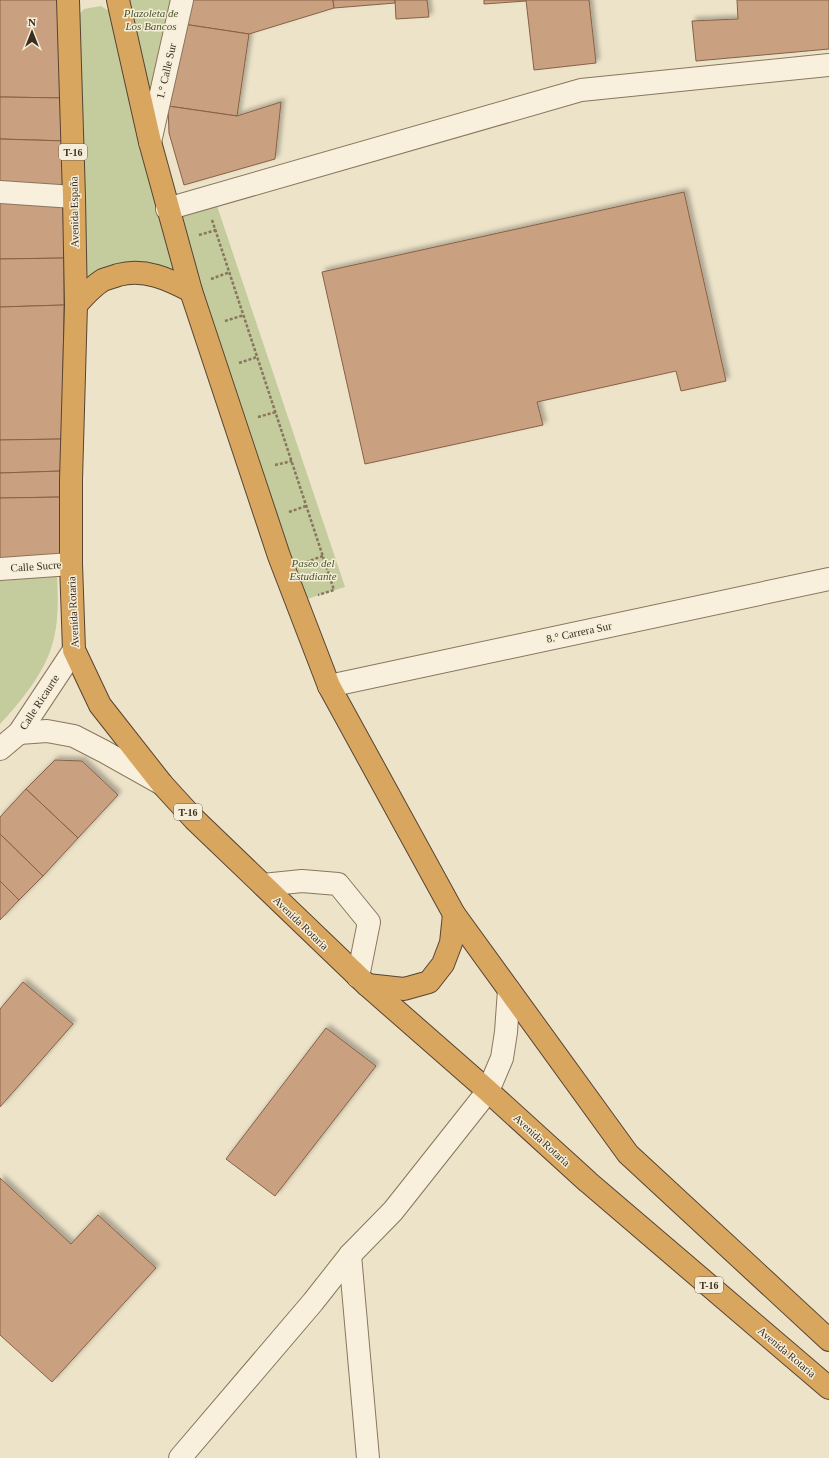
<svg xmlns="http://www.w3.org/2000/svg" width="829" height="1458" viewBox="0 0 829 1458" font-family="Georgia,serif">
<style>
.green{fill:#c4cb9c}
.building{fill:#caa180;stroke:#876145;filter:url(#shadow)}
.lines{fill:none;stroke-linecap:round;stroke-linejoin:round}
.minor-casing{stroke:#89765e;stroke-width:24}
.highway-casing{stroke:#574432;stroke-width:24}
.path{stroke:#89765e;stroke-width:2.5;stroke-dasharray:3 2;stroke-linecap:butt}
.minor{stroke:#f8f0dc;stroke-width:22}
.highway{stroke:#d8a65e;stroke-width:22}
.labels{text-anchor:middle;stroke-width:3;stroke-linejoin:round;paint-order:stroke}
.shield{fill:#f5edd8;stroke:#726758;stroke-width:1}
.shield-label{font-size:10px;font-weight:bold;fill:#3a2e21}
.park-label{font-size:11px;font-style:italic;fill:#485528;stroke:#f5edd8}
.street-label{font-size:11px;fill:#3a2e21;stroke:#f5edd8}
</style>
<defs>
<filter id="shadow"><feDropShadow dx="3.5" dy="-3.5" stdDeviation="2" flood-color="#0004"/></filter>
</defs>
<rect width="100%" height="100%" fill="#ede3c9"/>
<!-- green -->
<g class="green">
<path d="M126 0H176L151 108Z"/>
<path d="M101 6 113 14 168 210 214 197 345 587 297 602 191 291 137 272 76 305 75 19 84 9Z"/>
<path d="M57 575C58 599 59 623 52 645 45 672 19 704 0 724V581Z"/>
</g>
<!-- building -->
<g class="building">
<path d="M0 0H62L66 98 0 97Z"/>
<path d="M191 0H333L334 8 249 34 183 24Z"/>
<path d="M333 0H395V3L334 8Z"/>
<path d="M395 0H427L429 17 396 19Z"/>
<path d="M484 0H526V1L484 4Z"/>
<path d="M526 0H589L596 63 534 70Z"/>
<path d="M737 0H829V49L696 61 692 21 738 19Z"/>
<path d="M183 24 249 34 237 116 168 106Z"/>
<path d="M0 97 66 98 67 141 0 139Z"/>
<path d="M281 102 275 159 184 185 169 133 168 106 237 116Z"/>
<path d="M0 139 67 141V188L0 184Z"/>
<path d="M684 192 726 381 681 391 676 371 537 402 543 425 365 464 322 272Z"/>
<path d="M0 199 63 204 64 258 0 259Z"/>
<path d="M64 258V305L0 307V259Z"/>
<path d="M64 305 62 439 0 440V307Z"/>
<path d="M62 439V471L0 473V440Z"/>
<path d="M62 471 63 497 0 498V473Z"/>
<path d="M63 497V549L58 556 0 562V498Z"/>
<path d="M55 760 82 761 118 795 78 838 26 789Z"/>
<path d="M26 789 78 838 43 876 0 834V817Z"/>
<path d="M0 834 43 876 19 900 0 881Z"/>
<path d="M0 881 19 900 0 920Z"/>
<path d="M23 982 73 1024 0 1107V1009Z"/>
<path d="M326 1028 376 1066 275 1196 226 1159Z"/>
<path d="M0 1178 71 1244 98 1215 156 1268 52 1382 0 1335Z"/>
</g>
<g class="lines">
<defs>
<g id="minor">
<path d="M150 142 182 0"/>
<path d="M0 192 74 197"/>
<path d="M167 209 581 90 829 65"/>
<path d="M0 569 71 564"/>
<path d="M329 686 829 579"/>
<path d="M19 733 47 731 74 736 105 752 162 784"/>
<path d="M0 749 19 733 74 650"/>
<path d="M263 885 302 881 338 884 369 922 358 977"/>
<path d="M350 1255 368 1458"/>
<path d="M180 1458 313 1302 350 1255 393 1211 488 1091 502 1058 506 1032 509 990"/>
</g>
<g id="highway">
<path d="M68 0 74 197 76 305 71 480V564L74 650 100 705 162 784 194 819 367 985 488 1091 588 1182 829 1388"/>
<path d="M118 0 150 142 191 291 279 556 329 686 454 914 628 1154 829 1340"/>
<path d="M76 305C84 296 93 286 103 280 108 278 113 277 118 275 145 268 168 279 191 291"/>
<path d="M367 985 404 989 429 982 443 964 451 943 454 914"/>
</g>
</defs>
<!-- minor casing -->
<use href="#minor" class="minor-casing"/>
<!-- highway casing -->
<use href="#highway" class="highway-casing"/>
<!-- path -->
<g class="path">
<path d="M212 220 334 590 318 595"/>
<path d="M199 235 216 230"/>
<path d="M211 279 230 272"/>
<path d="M225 321 244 315"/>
<path d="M239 363 257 357"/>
<path d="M258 417 276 412"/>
<path d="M275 465 292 461"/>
<path d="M289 512 306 506"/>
<path d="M306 562 323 556"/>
</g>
<!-- minor -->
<use href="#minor" class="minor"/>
<!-- highway -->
<use href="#highway" class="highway"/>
</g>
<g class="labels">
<!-- shield labels -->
<g class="shield">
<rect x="59" y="144" width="28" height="16" rx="3"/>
<rect x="174" y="804" width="28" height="16" rx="3"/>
<rect x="695" y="1277" width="28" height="16" rx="3"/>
</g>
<g class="shield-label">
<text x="73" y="156">T-16</text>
<text x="188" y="816">T-16</text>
<text x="709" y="1289">T-16</text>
</g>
<!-- park labels -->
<g class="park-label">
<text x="151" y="17">Plazoleta de<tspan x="151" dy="13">Los Bancos</tspan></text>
<text x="313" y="567">Paseo del<tspan x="313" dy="13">Estudiante</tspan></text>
</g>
<!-- street labels -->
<g class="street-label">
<text transform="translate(166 71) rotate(-77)" y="4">1.° Calle Sur</text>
<text transform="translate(74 212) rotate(-91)" y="4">Avenida España</text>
<text transform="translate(36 566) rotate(-4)" y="4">Calle Sucre</text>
<text transform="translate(73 612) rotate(-93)" y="4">Avenida Rotaria</text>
<text transform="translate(579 632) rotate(-12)" y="4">8.° Carrera Sur</text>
<text transform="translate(39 702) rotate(-57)" y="4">Calle Ricaurte</text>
<text transform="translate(301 923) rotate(44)" y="4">Avenida Rotaria</text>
<text transform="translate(542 1140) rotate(42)" y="4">Avenida Rotaria</text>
<text transform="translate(787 1352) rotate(40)" y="4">Avenida Rotaria</text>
</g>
</g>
<!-- north arrow -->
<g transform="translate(32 32)" stroke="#f5edd8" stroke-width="3" paint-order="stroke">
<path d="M0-3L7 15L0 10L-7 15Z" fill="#3a2e21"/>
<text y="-6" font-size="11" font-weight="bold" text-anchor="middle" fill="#3a2e21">N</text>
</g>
</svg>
